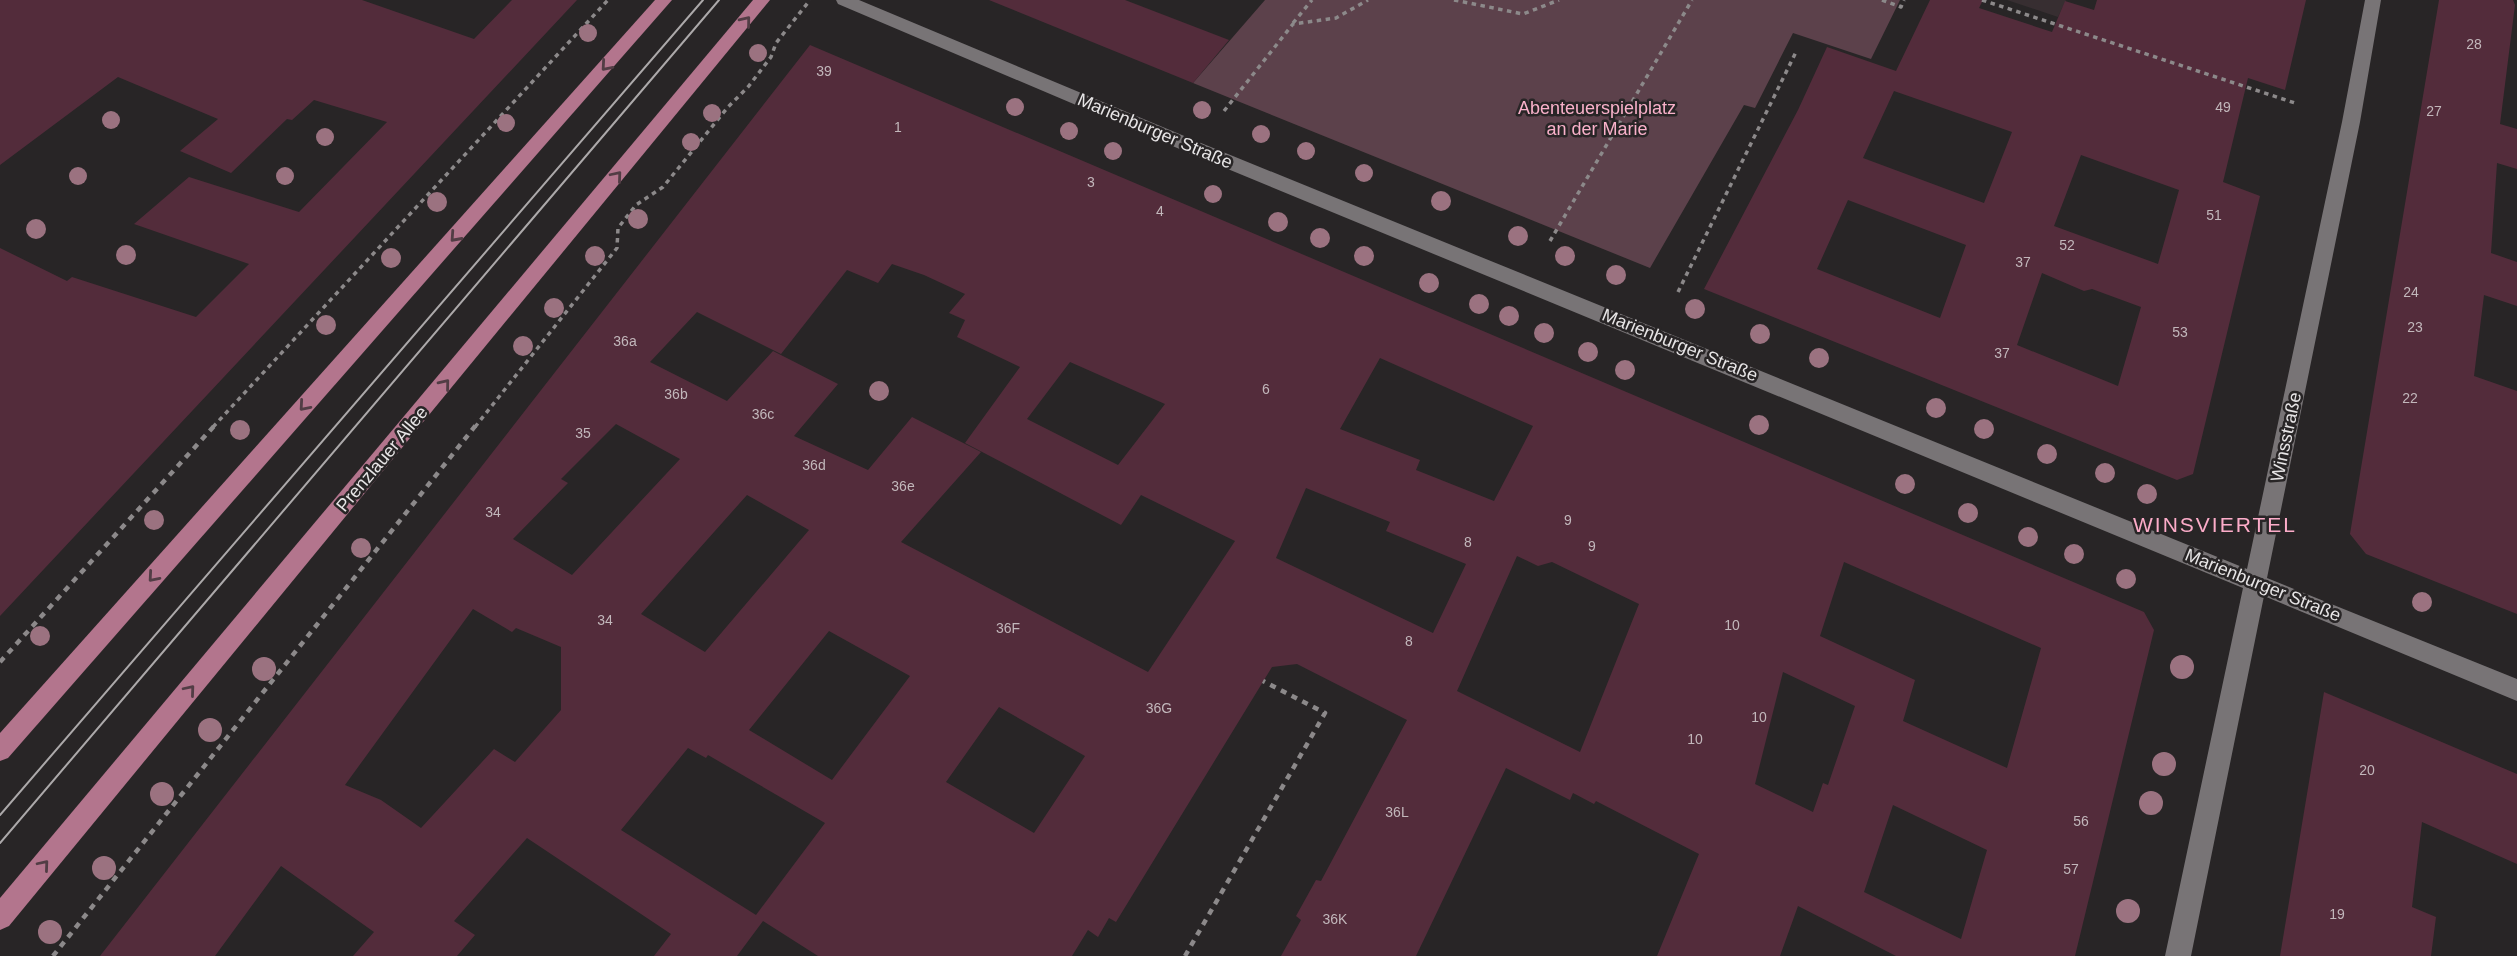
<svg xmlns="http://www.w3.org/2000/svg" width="2517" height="956" viewBox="0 0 2517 956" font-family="Arial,sans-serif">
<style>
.built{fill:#372e31}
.green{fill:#5c414b}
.building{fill:#532c3b;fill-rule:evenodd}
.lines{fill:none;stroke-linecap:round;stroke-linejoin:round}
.path-far1{stroke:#8c898a;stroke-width:3.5;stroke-dasharray:4.5 4.5;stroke-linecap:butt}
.path{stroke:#8c898a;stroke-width:4.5;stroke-dasharray:6 6;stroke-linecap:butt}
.minor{fill:#787476;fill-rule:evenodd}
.major{fill:#b3758d;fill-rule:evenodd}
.tram{stroke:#aca9aa;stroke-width:2}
.tree{fill:#9b7280}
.oneway{stroke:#523d45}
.labels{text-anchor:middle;stroke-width:5;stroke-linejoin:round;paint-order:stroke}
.number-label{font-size:14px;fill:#c2b7bb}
.park-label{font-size:18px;fill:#f9b1ca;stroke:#282526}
.street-label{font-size:18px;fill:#e7e5e6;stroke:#282526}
.quarter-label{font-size:21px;letter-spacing:2px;fill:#fcacc9;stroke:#282526}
</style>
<rect width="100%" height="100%" fill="#282526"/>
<!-- built -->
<path class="built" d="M2007 0H2066L2058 17Z"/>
<!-- green -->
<path class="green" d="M1265 0H1900L1871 59 1793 33 1755 108 1744 105 1650 268 1193 83Z"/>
<!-- building -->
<g class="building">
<path d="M0 0H362L474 39 512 0H577L0 616V248L67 281 72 277 196 317 249 264 134 224 189 177 299 212 387 122 314 100 292 120 287 119 231 173 180 151 218 119 118 77 0 165Z"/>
<path d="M989 0H1125L1229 40 1193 83Z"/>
<path d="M1930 0H1983L1979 8 2052 32 2065 1 2094 10 2097 0H2306L2285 90 2248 78 2223 182 2260 196 2193 474 2177 480 1704 289 1798 110 1827 47 1896 71ZM1894 91 2012 132 1984 203 1863 158ZM2081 155 2179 190 2158 264 2054 226ZM1848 200 1966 245 1940 318 1817 269ZM2042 273 2084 291 2092 289 2141 307 2118 386 2017 345Z"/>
<path d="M2439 0H2513L2515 5 2500 124 2517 129V169L2497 163 2491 253 2517 262V306L2484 295 2474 376 2517 391V614L2366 554 2350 534Z"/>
<path d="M810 45 2144 612 2154 630 2075 956H1896L1798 906 1780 956H1657L1699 854 1596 801 1594 804 1573 793 1570 800 1506 768 1416 956H1281L1301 920 1296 916 1316 880 1321 881 1407 720 1297 664 1272 667 1116 922 1109 918 1098 937 1088 930 1072 956H818L763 921 737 956H654L671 934 527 838 454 921 475 935 457 956H353L374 932 281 866 215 956H100ZM892 264 924 275 965 294 949 313 965 320 957 337 1020 367 965 443 1121 525 1141 495 1235 541 1148 672 901 542 981 452 912 417 868 470 794 436 838 384 773 351 727 401 650 362 697 312 781 354 847 270 878 283ZM1380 358 1533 426 1494 501 1416 470 1420 460 1340 429ZM1070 362 1165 404 1118 465 1027 419ZM616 424 680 459 572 575 513 539 568 483 561 479ZM1306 488 1390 522 1386 531 1466 564 1433 633 1276 558ZM747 495 809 530 705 652 641 614ZM1517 556 1538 566 1552 562 1639 604 1580 752 1457 691ZM1844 562 2041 648 2007 768 1903 721 1915 680 1820 636ZM473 609 512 632 516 628 561 647V710L515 762 494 749 421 828 381 800 345 785ZM829 631 910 676 832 780 749 730ZM1783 672 1855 706 1828 785 1823 783 1813 812 1755 784ZM999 707 1085 756 1034 833 946 782ZM688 748 706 758 708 755 825 823 756 915 621 830ZM1893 805 1987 850 1961 939 1864 892Z"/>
<path d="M2324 692 2517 774V864L2422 822 2412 907 2436 917 2431 956H2280Z"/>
</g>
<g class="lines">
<!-- path-far1 -->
<g class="path-far1">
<path d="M1454 0 1523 14 1559 0"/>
<path d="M1882 0 1901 7 1904 0"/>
<path d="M1982 0 2298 104"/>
<path d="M1293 23 1312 0"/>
<path d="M1224 111 1293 24 1336 18 1368 0"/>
<path d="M1550 241 1692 0"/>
<path d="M1678 292 1796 52"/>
<path d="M213 427 608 0"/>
<path d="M475 427 617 248 618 228 636 205 663 187 728 107 748 87 771 57 776 43 810 0"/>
</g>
<!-- path -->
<g class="path">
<path d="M0 662 215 425"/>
<path d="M53 956 476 425"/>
<path d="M1185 956 1325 713 1263 681"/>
</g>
<!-- minor -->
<path class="minor" d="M836 0H859L1201 143 2247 569 2342 122 2365 0H2381L2360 122 2267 578 2517 679V701L2264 596 2191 956H2165L2243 588 1189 153 838 4Z"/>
<!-- major -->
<g class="major">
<path d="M655 0H672L8 758 0 761V733Z"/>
<path d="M753 0H770L9 926 0 930V898Z"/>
</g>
<!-- tram -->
<g class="tram">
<path d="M0 815 703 0"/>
<path d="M0 843 719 0"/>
</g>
</g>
<!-- trees -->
<g class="tree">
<circle cx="588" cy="33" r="9"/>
<circle cx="758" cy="53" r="9"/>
<circle cx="1015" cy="107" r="9"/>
<circle cx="1202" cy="110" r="9"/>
<circle cx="712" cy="113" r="9"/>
<circle cx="111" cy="120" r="9"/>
<circle cx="506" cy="123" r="9"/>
<circle cx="1069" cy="131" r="9"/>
<circle cx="1261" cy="134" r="9"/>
<circle cx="325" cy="137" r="9"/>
<circle cx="691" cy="142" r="9"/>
<circle cx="1113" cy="151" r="9"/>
<circle cx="1306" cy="151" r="9"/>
<circle cx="1364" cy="173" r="9"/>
<circle cx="78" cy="176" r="9"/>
<circle cx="285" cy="176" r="9"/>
<circle cx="1213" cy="194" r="9"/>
<circle cx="1441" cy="201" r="10"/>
<circle cx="437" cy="202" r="10"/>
<circle cx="638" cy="219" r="10"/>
<circle cx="1278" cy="222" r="10"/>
<circle cx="36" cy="229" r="10"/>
<circle cx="1518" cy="236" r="10"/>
<circle cx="1320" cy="238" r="10"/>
<circle cx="126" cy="255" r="10"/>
<circle cx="595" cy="256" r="10"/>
<circle cx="1364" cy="256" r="10"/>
<circle cx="1565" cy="256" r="10"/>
<circle cx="391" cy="258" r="10"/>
<circle cx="1616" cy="275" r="10"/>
<circle cx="1429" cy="283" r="10"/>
<circle cx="1479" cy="304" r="10"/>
<circle cx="554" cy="308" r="10"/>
<circle cx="1695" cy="309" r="10"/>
<circle cx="1509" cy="316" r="10"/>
<circle cx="326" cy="325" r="10"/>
<circle cx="1544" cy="333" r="10"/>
<circle cx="1760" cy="334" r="10"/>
<circle cx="523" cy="346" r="10"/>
<circle cx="1588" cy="352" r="10"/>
<circle cx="1819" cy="358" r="10"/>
<circle cx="1625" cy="370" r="10"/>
<circle cx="879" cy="391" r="10"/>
<circle cx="1936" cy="408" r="10"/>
<circle cx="1759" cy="425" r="10"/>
<circle cx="1984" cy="429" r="10"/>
<circle cx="240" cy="430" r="10"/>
<circle cx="2047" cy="454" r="10"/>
<circle cx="2105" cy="473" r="10"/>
<circle cx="1905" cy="484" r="10"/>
<circle cx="2147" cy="494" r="10"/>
<circle cx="1968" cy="513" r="10"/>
<circle cx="154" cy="520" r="10"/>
<circle cx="2028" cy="537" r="10"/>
<circle cx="361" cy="548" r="10"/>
<circle cx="2074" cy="554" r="10"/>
<circle cx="2126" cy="579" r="10"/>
<circle cx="2422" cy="602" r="10"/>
<circle cx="40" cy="636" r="10"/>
<circle cx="2182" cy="667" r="12"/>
<circle cx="264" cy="669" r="12"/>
<circle cx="210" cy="730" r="12"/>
<circle cx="2164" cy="764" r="12"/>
<circle cx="162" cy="794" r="12"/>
<circle cx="2151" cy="803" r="12"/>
<circle cx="104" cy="868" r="12"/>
<circle cx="2128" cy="911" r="12"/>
<circle cx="50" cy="932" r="12"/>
</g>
<!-- one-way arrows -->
<defs><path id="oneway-chevron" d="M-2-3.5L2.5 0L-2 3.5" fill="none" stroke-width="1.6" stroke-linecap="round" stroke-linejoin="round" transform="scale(1.75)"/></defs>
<g class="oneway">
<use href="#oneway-chevron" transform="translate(746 21) rotate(-51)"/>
<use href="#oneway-chevron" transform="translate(606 66) rotate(131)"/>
<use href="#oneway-chevron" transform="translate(617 176) rotate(-50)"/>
<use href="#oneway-chevron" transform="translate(455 237) rotate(132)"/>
<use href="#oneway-chevron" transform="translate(445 384) rotate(-51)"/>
<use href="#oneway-chevron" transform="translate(304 406) rotate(131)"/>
<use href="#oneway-chevron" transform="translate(153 577) rotate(131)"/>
<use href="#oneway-chevron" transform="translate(190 690) rotate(-50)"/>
<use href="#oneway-chevron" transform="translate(44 865) rotate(-50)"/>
</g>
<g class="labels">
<!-- number labels -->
<g class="number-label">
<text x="2474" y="49">28</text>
<text x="824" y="76">39</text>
<text x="2223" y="112">49</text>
<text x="2434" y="116">27</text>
<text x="898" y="132">1</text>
<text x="1091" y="187">3</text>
<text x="1160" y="216">4</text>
<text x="2214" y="220">51</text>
<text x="2067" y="250">52</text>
<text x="2023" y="267">37</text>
<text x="2411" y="297">24</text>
<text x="2415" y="332">23</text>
<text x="2180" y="337">53</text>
<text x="625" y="346">36a</text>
<text x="2002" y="358">37</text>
<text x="1266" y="394">6</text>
<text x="676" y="399">36b</text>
<text x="2410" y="403">22</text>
<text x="763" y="419">36c</text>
<text x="583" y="438">35</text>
<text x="814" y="470">36d</text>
<text x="903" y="491">36e</text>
<text x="493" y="517">34</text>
<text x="1568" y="525">9</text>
<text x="1468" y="547">8</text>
<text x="1592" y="551">9</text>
<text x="605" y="625">34</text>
<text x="1732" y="630">10</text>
<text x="1008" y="633">36F</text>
<text x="1409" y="646">8</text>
<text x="1159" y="713">36G</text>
<text x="1759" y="722">10</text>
<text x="1695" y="744">10</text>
<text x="2367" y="775">20</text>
<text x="1397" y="817">36L</text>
<text x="2081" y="826">56</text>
<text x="2071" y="874">57</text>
<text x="2337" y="919">19</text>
<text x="1335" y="924">36K</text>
</g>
<!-- park labels -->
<g class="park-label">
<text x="1597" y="114">Abenteuerspielplatz<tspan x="1597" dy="21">an der Marie</tspan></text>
</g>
<!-- street labels -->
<g class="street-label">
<text transform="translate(1155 131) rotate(23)" y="6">Marienburger Straße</text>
<text transform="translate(1680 345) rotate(22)" y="6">Marienburger Straße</text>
<text transform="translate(2286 437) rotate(-78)" y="6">Winsstraße</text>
<text transform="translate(382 459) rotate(-50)" y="6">Prenzlauer Allee</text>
<text transform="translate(2263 585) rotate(22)" y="6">Marienburger Straße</text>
</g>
<!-- quarter labels -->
<g class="quarter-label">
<text x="2215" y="532">WINSVIERTEL</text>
</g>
</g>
</svg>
